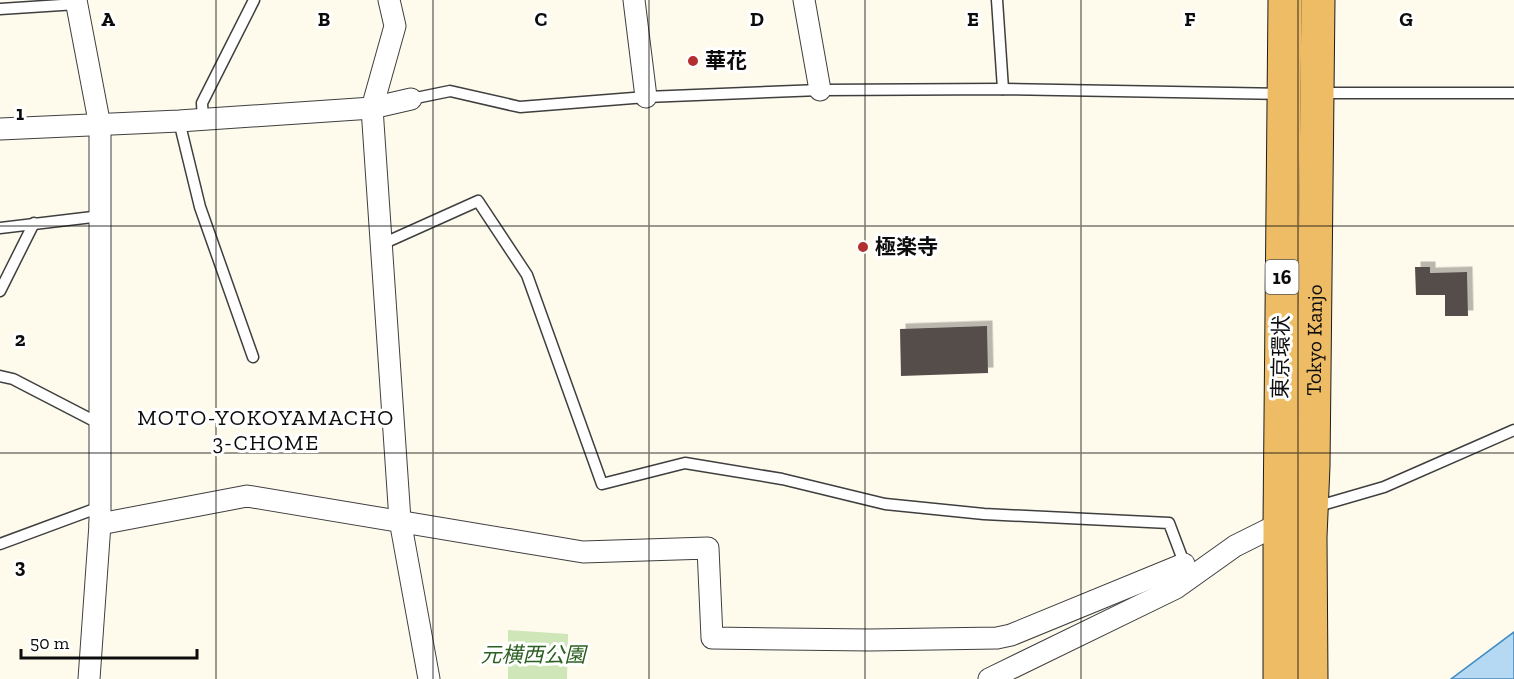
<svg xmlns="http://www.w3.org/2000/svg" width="1514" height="679" viewBox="0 0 1514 679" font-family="'Zilla Slab','Noto Sans JP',serif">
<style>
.green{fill:#cfe6b9}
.water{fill:#b5d9f2;stroke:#418bc4;stroke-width:1.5}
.building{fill:#544e4a;filter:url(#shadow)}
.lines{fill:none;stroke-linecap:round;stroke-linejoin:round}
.service-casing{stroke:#3f3f3f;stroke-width:13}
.minor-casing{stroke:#3f3f3f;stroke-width:23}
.trunk-casing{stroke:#1d1d1d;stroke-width:35}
.service{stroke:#fff;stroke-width:10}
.minor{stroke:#fff;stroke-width:21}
.trunk{stroke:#eebc64;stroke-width:33}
.grid{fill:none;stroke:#0c0c0c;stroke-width:1.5;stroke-opacity:0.55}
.poi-dot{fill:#b32e2f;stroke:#fff;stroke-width:2}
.labels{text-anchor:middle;stroke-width:6;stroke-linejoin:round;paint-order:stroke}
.shield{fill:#fff;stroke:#555;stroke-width:1.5}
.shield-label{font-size:20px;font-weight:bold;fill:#0c0c0c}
.poi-label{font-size:21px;font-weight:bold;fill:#0c0c0c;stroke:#fff;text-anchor:start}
.street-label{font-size:21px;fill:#0c0c0c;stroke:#fff}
.park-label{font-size:21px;font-style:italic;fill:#2c6021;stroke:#fff}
.neighbourhood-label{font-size:22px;letter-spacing:1.5px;fill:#0c0c0c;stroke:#fff}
.grid-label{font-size:20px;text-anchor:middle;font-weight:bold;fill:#0c0c0c;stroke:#fff;stroke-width:6;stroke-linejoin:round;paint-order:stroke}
</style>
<defs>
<filter id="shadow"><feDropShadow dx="5.5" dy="-5.5" stdDeviation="0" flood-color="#0004"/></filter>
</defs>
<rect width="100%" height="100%" fill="#fefbed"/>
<!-- green -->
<path class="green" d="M508 630 568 634 567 679H508Z"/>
<!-- water -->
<path class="water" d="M1514 632V679H1451Z"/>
<!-- building -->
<g class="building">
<path d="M1415 267H1430V273L1467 272 1468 316H1445V295H1416Z"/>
<path d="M987 326 988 373 901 376 900 329Z"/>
</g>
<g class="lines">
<defs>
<g id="service">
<path d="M997 0 1003 89"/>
<path d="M0 9 77 4"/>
<path d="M1319 93H1514"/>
<path d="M411 99 450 91 520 107 646 97 820 90 1003 89 1280 94"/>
<path d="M203 120 202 103 254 0"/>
<path d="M179 121 200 207 253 357"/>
<path d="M0 228 101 216"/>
<path d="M380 245 478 201 527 275 602 484 685 463 782 479 885 504 984 514 1169 523 1186 568"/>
<path d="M0 291 34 223"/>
<path d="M0 376 13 379 100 424"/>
<path d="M1315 507 1384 487 1514 430"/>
<path d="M0 544 100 507"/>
</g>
<g id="minor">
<path d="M76 0 100 126V524L89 679"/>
<path d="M389 0 395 26 372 108 400 520 429 679"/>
<path d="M634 0 646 97"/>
<path d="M804 0 820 90"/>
<path d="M0 129 179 121 372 108 411 99"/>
<path d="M100 524 247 496 583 552 708 548 712 638 870 640 997 638 1011 635 1184 564"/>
<path d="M989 679 1176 588 1235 546 1289 519"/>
</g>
<g id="trunk">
<path d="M1280 679V523L1285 0"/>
<path id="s1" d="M1311 679 1310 537 1313 466 1318 0"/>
</g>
</defs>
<!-- service casing -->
<use href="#service" class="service-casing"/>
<!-- minor casing -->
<use href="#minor" class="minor-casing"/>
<!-- trunk casing -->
<use href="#trunk" class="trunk-casing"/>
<!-- service -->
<use href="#service" class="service"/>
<!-- minor -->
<use href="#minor" class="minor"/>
<!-- trunk -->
<use href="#trunk" class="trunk"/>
</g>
<!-- grid -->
<path class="grid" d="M216 0V679M433 0V679M649 0V679M865 0V679M1081 0V679M1298 0V679M0 226H1514M0 453H1514"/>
<!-- markers -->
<g class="poi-dot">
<circle cx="693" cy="61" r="6"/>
<circle cx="863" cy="247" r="6"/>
</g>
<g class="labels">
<!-- shield labels -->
<rect class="shield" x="1265.5" y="260" width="33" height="34" rx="4.5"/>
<g class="shield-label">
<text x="1282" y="284">16</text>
</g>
<!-- poi labels -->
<g class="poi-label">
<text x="705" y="68">華花</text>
<text x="875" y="254">極楽寺</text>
</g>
<!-- street labels -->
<g class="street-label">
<text dy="7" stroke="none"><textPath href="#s1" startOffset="339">Tokyo Kanjo</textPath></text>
<text transform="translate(1281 357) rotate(-89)" y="7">東京環状</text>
</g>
<!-- park labels -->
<g class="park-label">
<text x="533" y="662">元横西公園</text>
</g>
<!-- neighbourhood labels -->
<g class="neighbourhood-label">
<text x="266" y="425">MOTO-YOKOYAMACHO<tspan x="266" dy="25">3-CHOME</tspan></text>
</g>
</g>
<g class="grid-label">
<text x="108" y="26">A</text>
<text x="324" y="26">B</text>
<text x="541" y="26">C</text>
<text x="757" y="26">D</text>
<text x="973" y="26">E</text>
<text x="1190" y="26">F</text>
<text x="1406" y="26">G</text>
<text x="20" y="120">1</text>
<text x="20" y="346">2</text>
<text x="20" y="573">3</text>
</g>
<!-- scale -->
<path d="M21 649v9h176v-9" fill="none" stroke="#0c0c0c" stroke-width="3"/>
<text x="30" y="649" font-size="18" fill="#0c0c0c" stroke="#ffffff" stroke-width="4.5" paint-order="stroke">50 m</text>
</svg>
